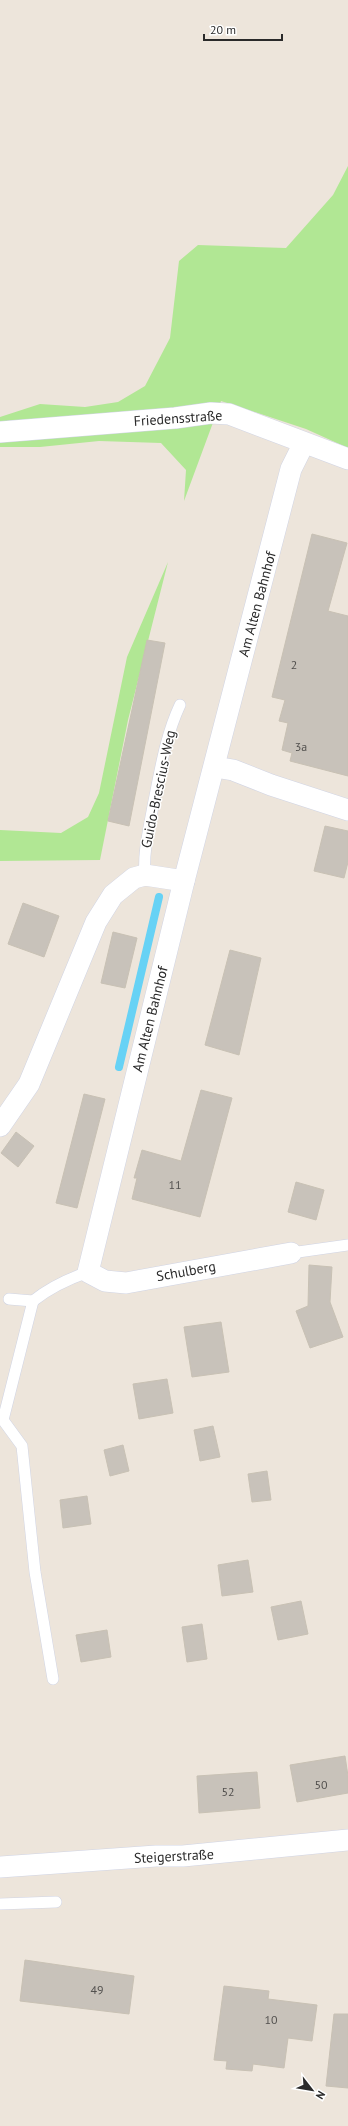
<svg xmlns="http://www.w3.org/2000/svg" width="348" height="2126" viewBox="0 0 348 2126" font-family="'PT Sans',sans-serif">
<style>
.green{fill:#b1e794}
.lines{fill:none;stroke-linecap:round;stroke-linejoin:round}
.stream{stroke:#67d2f5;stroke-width:8}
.building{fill:#c8c2ba;stroke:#c8c1b4}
.lane-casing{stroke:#d0d4e4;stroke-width:12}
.street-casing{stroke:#d0d4e4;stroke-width:22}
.lane{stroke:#fff;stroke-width:11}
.street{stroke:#fff;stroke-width:21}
.labels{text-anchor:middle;stroke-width:3;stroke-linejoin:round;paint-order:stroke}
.number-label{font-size:12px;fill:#52504e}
.street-label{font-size:14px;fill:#2a2a2a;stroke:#fff}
</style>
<rect width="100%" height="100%" fill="#ede5db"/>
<!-- green -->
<g class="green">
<path d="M348 166V448L306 429 221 401 184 501 186 470 161 443 99 441 40 447H0V417L40 404 85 407 118 402 145 386 170 338 179 261 198 245 286 248 333 195Z"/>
<path d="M168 562 128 720 100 860 0 861V830L61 833 88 817 99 793 127 657Z"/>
</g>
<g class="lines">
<!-- stream -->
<path class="stream" d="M119 1067 159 897"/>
</g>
<!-- building -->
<g class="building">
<path d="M312 534 347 543 328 611 348 616V776L290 761 292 753 282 750 288 723 279 721 285 700 272 697Z"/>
<path d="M147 640 165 643 129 826 108 821Z"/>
<path d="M325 826 348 831V862L344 878 314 871Z"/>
<path d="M23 903 59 916 44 957 8 944Z"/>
<path d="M113 932 137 938 125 988 101 983Z"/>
<path d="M230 950 261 958 239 1055 205 1045Z"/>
<path d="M201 1090 232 1098 200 1217 132 1199 137 1178H134L142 1150 181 1161Z"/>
<path d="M84 1094 105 1099 77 1208 56 1203Z"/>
<path d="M16 1132 34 1146 18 1167 1 1153Z"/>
<path d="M296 1182 324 1190 316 1220 288 1212Z"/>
<path d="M309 1265 332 1267 330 1302 343 1337 310 1348 296 1311 308 1306Z"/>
<path d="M221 1322 229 1372 192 1377 184 1327Z"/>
<path d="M167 1379 173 1413 139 1419 133 1384Z"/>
<path d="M213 1426 220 1457 200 1461 194 1430Z"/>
<path d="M123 1445 129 1471 110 1476 104 1450Z"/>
<path d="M267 1471 271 1500 252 1502 248 1474Z"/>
<path d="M87 1496 91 1524 63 1528 60 1500Z"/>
<path d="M248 1560 253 1592 222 1596 218 1565Z"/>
<path d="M301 1601 308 1634 278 1640 271 1607Z"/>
<path d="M202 1624 207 1659 187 1662 182 1627Z"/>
<path d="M107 1630 111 1657 81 1662 76 1635Z"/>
<path d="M345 1756 348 1776V1793L297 1802 290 1765Z"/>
<path d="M257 1772 260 1808 199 1813 197 1776Z"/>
<path d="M25 1960 134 1976 129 2014 20 2001Z"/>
<path d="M224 1986 269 1991 268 1999 317 2005 312 2041 288 2038 284 2068 253 2064 252 2071 226 2069 227 2061 214 2060Z"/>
<path d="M334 2014H348V2088L326 2086Z"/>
</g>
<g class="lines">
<defs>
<g id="lane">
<path d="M145 875C143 852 149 829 153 806 160 772 165 737 180 705"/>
<path d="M291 1253 348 1245"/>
<path d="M9 1299 33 1301"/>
<path d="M33 1301 3 1420 22 1446 35 1572 53 1679"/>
<path d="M33 1301C49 1288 68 1279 88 1272"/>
<path d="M0 1904 56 1902"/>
</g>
<g id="street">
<path d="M0 432 175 418 211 413 229 414 348 459"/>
<path d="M215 767 233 770 271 785 348 810"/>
<path d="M0 1126 29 1084 96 922 113 895 134 878 145 875 184 881"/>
<path d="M291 1253 126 1283 105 1281 88 1272 184 881 291 469 304 443"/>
<path d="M0 1867 156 1856H183L348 1840"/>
</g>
</defs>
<!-- lane casing -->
<use href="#lane" class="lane-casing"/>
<!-- street casing -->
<use href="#street" class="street-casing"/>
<!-- lane -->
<use href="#lane" class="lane"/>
<!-- street -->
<use href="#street" class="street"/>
</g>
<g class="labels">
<!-- number labels -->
<g class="number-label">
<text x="294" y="669">2</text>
<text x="301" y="751">3a</text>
<text x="175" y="1189">11</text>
<text x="321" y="1789">50</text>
<text x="228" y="1796">52</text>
<text x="97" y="1994">49</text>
<text x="271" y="2024">10</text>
</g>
<!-- street labels -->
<g class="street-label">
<text transform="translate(178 418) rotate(-4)" y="5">Friedensstraße</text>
<text transform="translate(257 604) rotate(-75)" y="5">Am Alten Bahnhof</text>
<text transform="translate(158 789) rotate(-78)" y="5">Guido-Brescius-Weg</text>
<text transform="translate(150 1019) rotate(-76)" y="5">Am Alten Bahnhof</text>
<text transform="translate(186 1271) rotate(-10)" y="5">Schulberg</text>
<text transform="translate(174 1856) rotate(-3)" y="5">Steigerstraße</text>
</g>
</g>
<!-- north arrow -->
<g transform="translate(312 2090) rotate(121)" stroke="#ffffff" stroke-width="3" paint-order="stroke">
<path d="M0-3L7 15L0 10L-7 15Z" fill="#2a2a2a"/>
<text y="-6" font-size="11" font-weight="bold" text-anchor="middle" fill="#2a2a2a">N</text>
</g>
<!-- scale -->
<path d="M204 34v6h78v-6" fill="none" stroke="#2a2a2a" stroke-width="2"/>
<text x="210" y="34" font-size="12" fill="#2a2a2a" stroke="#ffffff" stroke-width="3" paint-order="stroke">20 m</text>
</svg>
